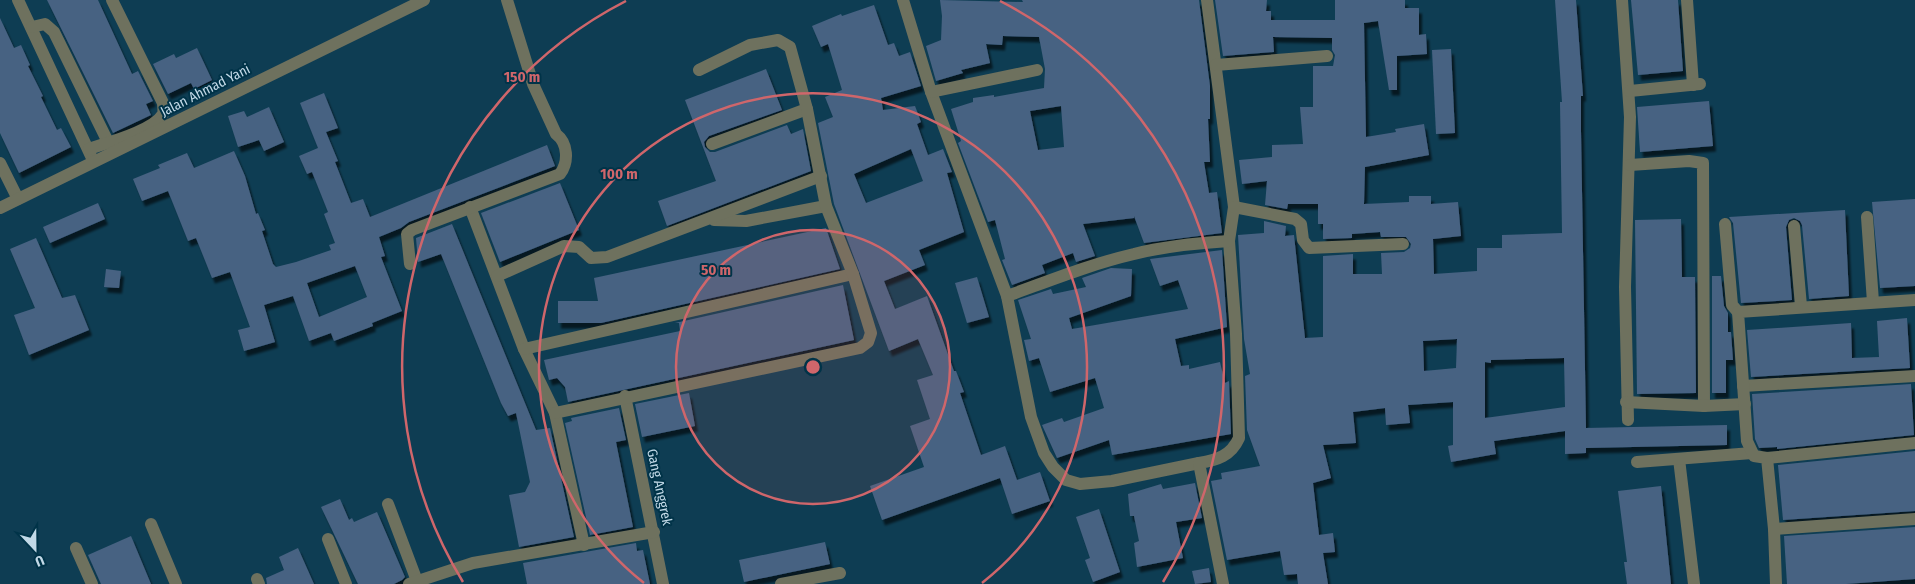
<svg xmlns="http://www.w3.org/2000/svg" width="1915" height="584" viewBox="0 0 1915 584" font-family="'Fira Sans Condensed',sans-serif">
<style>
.building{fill:#476282;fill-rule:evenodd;filter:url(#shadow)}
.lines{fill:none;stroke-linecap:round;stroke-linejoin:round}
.minor{stroke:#6e715e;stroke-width:12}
.ring{fill:none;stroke:#cf666b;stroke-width:2.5}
.labels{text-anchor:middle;stroke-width:4;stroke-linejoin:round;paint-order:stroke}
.street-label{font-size:14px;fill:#c2d9e7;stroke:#003348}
.centre{fill:#cf666b;stroke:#003348;stroke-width:2.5}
.ring-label{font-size:15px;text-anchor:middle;font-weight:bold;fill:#cf666b;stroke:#003348;stroke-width:4;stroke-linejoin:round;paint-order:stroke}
</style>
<defs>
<filter id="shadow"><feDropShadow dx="3" dy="5.5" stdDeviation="1" flood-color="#0009"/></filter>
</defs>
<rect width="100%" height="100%" fill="#0e3d53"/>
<!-- building -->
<g class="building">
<path d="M47 0H98L132 74 138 71 153 101 146 104 151 115 113 133Z"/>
<path d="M940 0 1023 2 1022 0H1199L1210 86V119H1208L1210 162H1204L1209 193 1217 192 1222 233 1144 243 1134 216V218L1083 224 1095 256 1076 262 1073 253 1042 265 1045 273 1012 285 1002 260 1005 259 995 220 988 222 958 143 961 141 951 109 973 102V98L994 95V97L1044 88 1045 69 1039 37 1003 36 1002 45 986 44 990 63 961 70 963 73 936 81 926 46 941 40 942 16ZM1061 106 1064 147 1038 150 1030 111Z"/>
<path d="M1215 0H1267L1266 11H1271V20H1335V0H1405V8H1419V35L1426 34 1427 54 1397 56V90H1389L1378 21 1364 23 1366 137 1396 132 1395 129 1424 124 1429 155 1365 167 1364 204 1409 202V196H1431V204L1458 202 1461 236 1433 239 1434 274 1477 271V248H1502V235L1562 233 1560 102H1562L1555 0H1576L1583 96H1581V131L1586 428 1727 425V445L1586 448V453L1565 454V431L1494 441 1496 454 1451 462 1448 446 1453 445V402L1408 405 1410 423 1386 425 1385 408 1353 412 1356 443 1323 445 1331 478 1313 483 1319 535 1333 533 1335 552 1323 553 1328 584H1298L1297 574 1284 575 1280 551 1227 560 1211 481 1222 479 1221 473 1260 466 1247 430 1245 376 1250 374 1244 339 1238 235 1264 233V221L1286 226 1285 236 1294 235 1305 338 1323 337V256L1353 254V274H1382L1381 253 1404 252 1410 248 1411 244 1406 237H1381L1380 232 1352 234V238L1323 239V224H1318V204H1288L1287 209 1265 205 1267 181 1242 184 1239 160 1272 157V145L1303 144 1300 107H1313V66H1333L1335 55 1332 50V38L1273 37 1274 52 1223 56ZM1457 339 1456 368 1424 371 1423 341ZM1564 358 1565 407 1485 418V362L1491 363V360Z"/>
<path d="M1631 0H1678L1683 71 1638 75Z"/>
<path d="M874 5 888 45 894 43 899 56 910 52 921 86 881 98 883 110 915 106 921 122 917 124 928 155 943 149 952 172 947 173 964 232 919 250 925 265 884 281 895 309 927 296 954 371H956L964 392 960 393 981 455 1005 446 1017 480 1040 472 1050 501 1012 514 1000 478 882 520 870 486 924 467 910 426 930 419 917 380 933 375 918 339 889 351 834 204 818 123 833 117 825 97 842 90 828 44 821 47 812 26 841 14 842 16ZM911 149 923 181 866 203 854 174Z"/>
<path d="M0 18 14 48 21 45 30 65 28 66 43 96 41 97 57 130 61 128 71 147 19 173 0 133Z"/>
<path d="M197 48 212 80 194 89 191 83 168 94 153 64 174 54 176 58Z"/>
<path d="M1451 49 1455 133 1436 134 1432 50Z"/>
<path d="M766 69 782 110 709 136 704 142 705 147 710 152H715L787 125 791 134 803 129 811 171 667 226 658 201 716 181 685 100Z"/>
<path d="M324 93 338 128 326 132 338 161 335 162 351 203 363 199 370 217 547 145 555 166 409 222 401 228 379 237 385 256 381 257 402 311 372 323 373 326 334 341 331 333 309 341 293 296 264 305 275 342 244 351 238 330 250 327 230 272 212 278 196 238 188 241 168 191 142 201 133 179 160 168 158 165 187 153 194 168 234 151 245 176 256 214 258 213 265 230 262 231 273 264 276 267 296 262 331 250 329 245 335 243 324 214 328 212 312 172 307 174 299 156 318 148 300 103ZM355 266 367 297 319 317 307 283Z"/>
<path d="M1709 101 1713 146 1640 152 1637 107Z"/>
<path d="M269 107 284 142 264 151 259 140 238 147 228 116 244 111 247 117Z"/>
<path d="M560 183 579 230 500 262 481 213Z"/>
<path d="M1915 199V286L1880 288 1872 202Z"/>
<path d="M98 203 105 219 50 243 43 227Z"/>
<path d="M1845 210 1849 296 1809 299 1802 225 1800 221 1794 218 1789 220 1786 227 1792 300 1741 303 1733 223 1729 217Z"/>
<path d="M1681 219 1682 277H1695L1696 393 1637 394 1635 220Z"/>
<path d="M452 224 536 430 550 428 574 537 519 547 509 495 525 492 530 482 516 413 508 416 501 403 441 254 418 262 416 238Z"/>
<path d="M826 228 840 269 601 323H558V301H598L594 278Z"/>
<path d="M36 238 62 298 75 295 89 330 29 355 14 315 35 308 10 249Z"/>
<path d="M1222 250 1227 327 1175 339 1181 366 1189 365V369L1220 362 1225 383 1229 381 1231 434 1112 455 1109 440 1057 458 1042 425 1062 418 1064 422 1104 408 1095 378 1050 392 1039 358 1029 361 1024 340 1031 339 1018 300 1051 289 1053 294 1086 287 1082 278 1111 268 1132 269 1131 296 1069 318 1072 329 1188 309 1178 280 1160 286 1150 259Z"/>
<path d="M106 269 121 271 119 288 104 287Z"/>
<path d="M1712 276H1721L1724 306 1728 313V332H1731L1733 360H1726V393H1712Z"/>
<path d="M977 277 989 317 967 323 955 283Z"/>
<path d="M843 285 854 340 568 402 565 387 557 378 549 380 544 360 680 331 679 323H675Z"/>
<path d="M1907 318 1910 368 1751 377 1747 330 1851 323 1852 358 1879 357 1877 321Z"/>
<path d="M1911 384 1914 435 1777 449V447L1759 448 1755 439 1752 394Z"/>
<path d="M689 393 695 426 642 437 635 404Z"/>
<path d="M619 408 626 440 616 442 633 527 590 535 565 423 572 421 571 418Z"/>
<path d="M1915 451V511L1783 520 1778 465Z"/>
<path d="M1195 483 1202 518 1176 522 1183 558 1137 567 1134 543 1139 541 1134 516H1130L1128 494 1161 484 1163 489Z"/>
<path d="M1661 486 1671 584H1627L1624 562H1627L1618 491Z"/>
<path d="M340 499 349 520 352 518 354 522 377 512 405 577 402 580 394 584H358L321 507Z"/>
<path d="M1099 509 1120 572 1093 582 1085 560 1090 558 1076 517Z"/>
<path d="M1915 527V579L1846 584H1787L1784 536Z"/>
<path d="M131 536 151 584H101L88 555Z"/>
<path d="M825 542 830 564 744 582 739 560Z"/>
<path d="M636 543 637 551 643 550 650 584H527L523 563Z"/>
<path d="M298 548 314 584H267L266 578 284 570 279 557Z"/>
<path d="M1209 568 1211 582 1195 584 1192 571Z"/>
</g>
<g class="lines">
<!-- minor -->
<g class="minor">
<path d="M18 0 91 156"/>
<path d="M903 0 931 92 1007 296 1031 417 1044 453 1053 467 1066 480 1080 484 1112 481 1199 463"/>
<path d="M1207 0 1234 207 1229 241 1236 334 1239 438C1231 456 1217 460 1199 463L1223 584"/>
<path d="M1622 0 1630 117 1625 287 1628 420"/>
<path d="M1687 0 1693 85"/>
<path d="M32 27 45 24 54 32 108 142"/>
<path d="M1216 65 1327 56"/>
<path d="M1630 91 1700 84"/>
<path d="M931 92 1037 70"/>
<path d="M712 144 807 109"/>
<path d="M89 149C106 143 153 131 163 114 164 111 163 106 163 103L112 0"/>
<path d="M0 163 18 199"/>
<path d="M1630 165 1689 161 1703 163 1704 406"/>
<path d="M470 207 524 349 555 413 584 545"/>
<path d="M1234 207 1295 219 1301 224 1303 240 1309 248 1403 244"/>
<path d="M0 208 424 0"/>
<path d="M1867 217 1873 302"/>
<path d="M714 220 746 221 826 206"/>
<path d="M1725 224 1732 305 1738 312"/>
<path d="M1794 226 1801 306"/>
<path d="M410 264 407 234 412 230 560 174C569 162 568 143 556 134L533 84 507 0"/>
<path d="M497 276 564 246 579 247 591 258 607 257 821 176"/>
<path d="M1007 296C1049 281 1091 264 1134 254 1165 246 1197 243 1229 241"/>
<path d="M524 349 853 274"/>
<path d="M1743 386 1915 376"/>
<path d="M625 396 663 584"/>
<path d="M1626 402 1704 406 1745 404"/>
<path d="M555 413 860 348 868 342 871 333 853 274 826 206 807 109 790 47 778 40 750 45 699 70"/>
<path d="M1767 458 1915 443"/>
<path d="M1679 459 1694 584"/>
<path d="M1637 462 1752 453"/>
<path d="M388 504 417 581"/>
<path d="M151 524 176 584"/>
<path d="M1774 529 1915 519"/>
<path d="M328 539 346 584"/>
<path d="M76 548 92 584"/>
<path d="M257 579 259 584"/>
<path d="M409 584 473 563 654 532"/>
<path d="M781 584 840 573"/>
<path d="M1776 584 1774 529 1767 458 1754 456 1747 441 1738 312 1915 300"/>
</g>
</g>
<!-- distance rings -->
<circle cx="813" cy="367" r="137" fill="#cf666b" fill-opacity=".12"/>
<g class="ring">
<circle cx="813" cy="367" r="137"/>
<path d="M644 583A274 274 0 1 1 982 583"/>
<path d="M463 582A411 411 0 0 1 626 1M1000 1A411 411 0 0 1 1163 582"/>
</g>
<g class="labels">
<!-- street labels -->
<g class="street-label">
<text transform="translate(205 90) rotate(-27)" y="5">Jalan Ahmad Yani</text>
<text transform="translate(660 487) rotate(78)" y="5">Gang Anggrek</text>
</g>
</g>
<circle cx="813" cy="367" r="8" class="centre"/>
<g class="ring-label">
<text x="522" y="82">150 m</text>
<text x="619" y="179">100 m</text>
<text x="716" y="275">50 m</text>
</g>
<!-- north arrow -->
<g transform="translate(35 549) rotate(158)" stroke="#003348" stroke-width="4" paint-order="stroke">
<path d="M0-4L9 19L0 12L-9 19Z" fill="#c2d9e7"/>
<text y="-8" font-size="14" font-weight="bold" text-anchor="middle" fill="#c2d9e7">U</text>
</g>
</svg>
